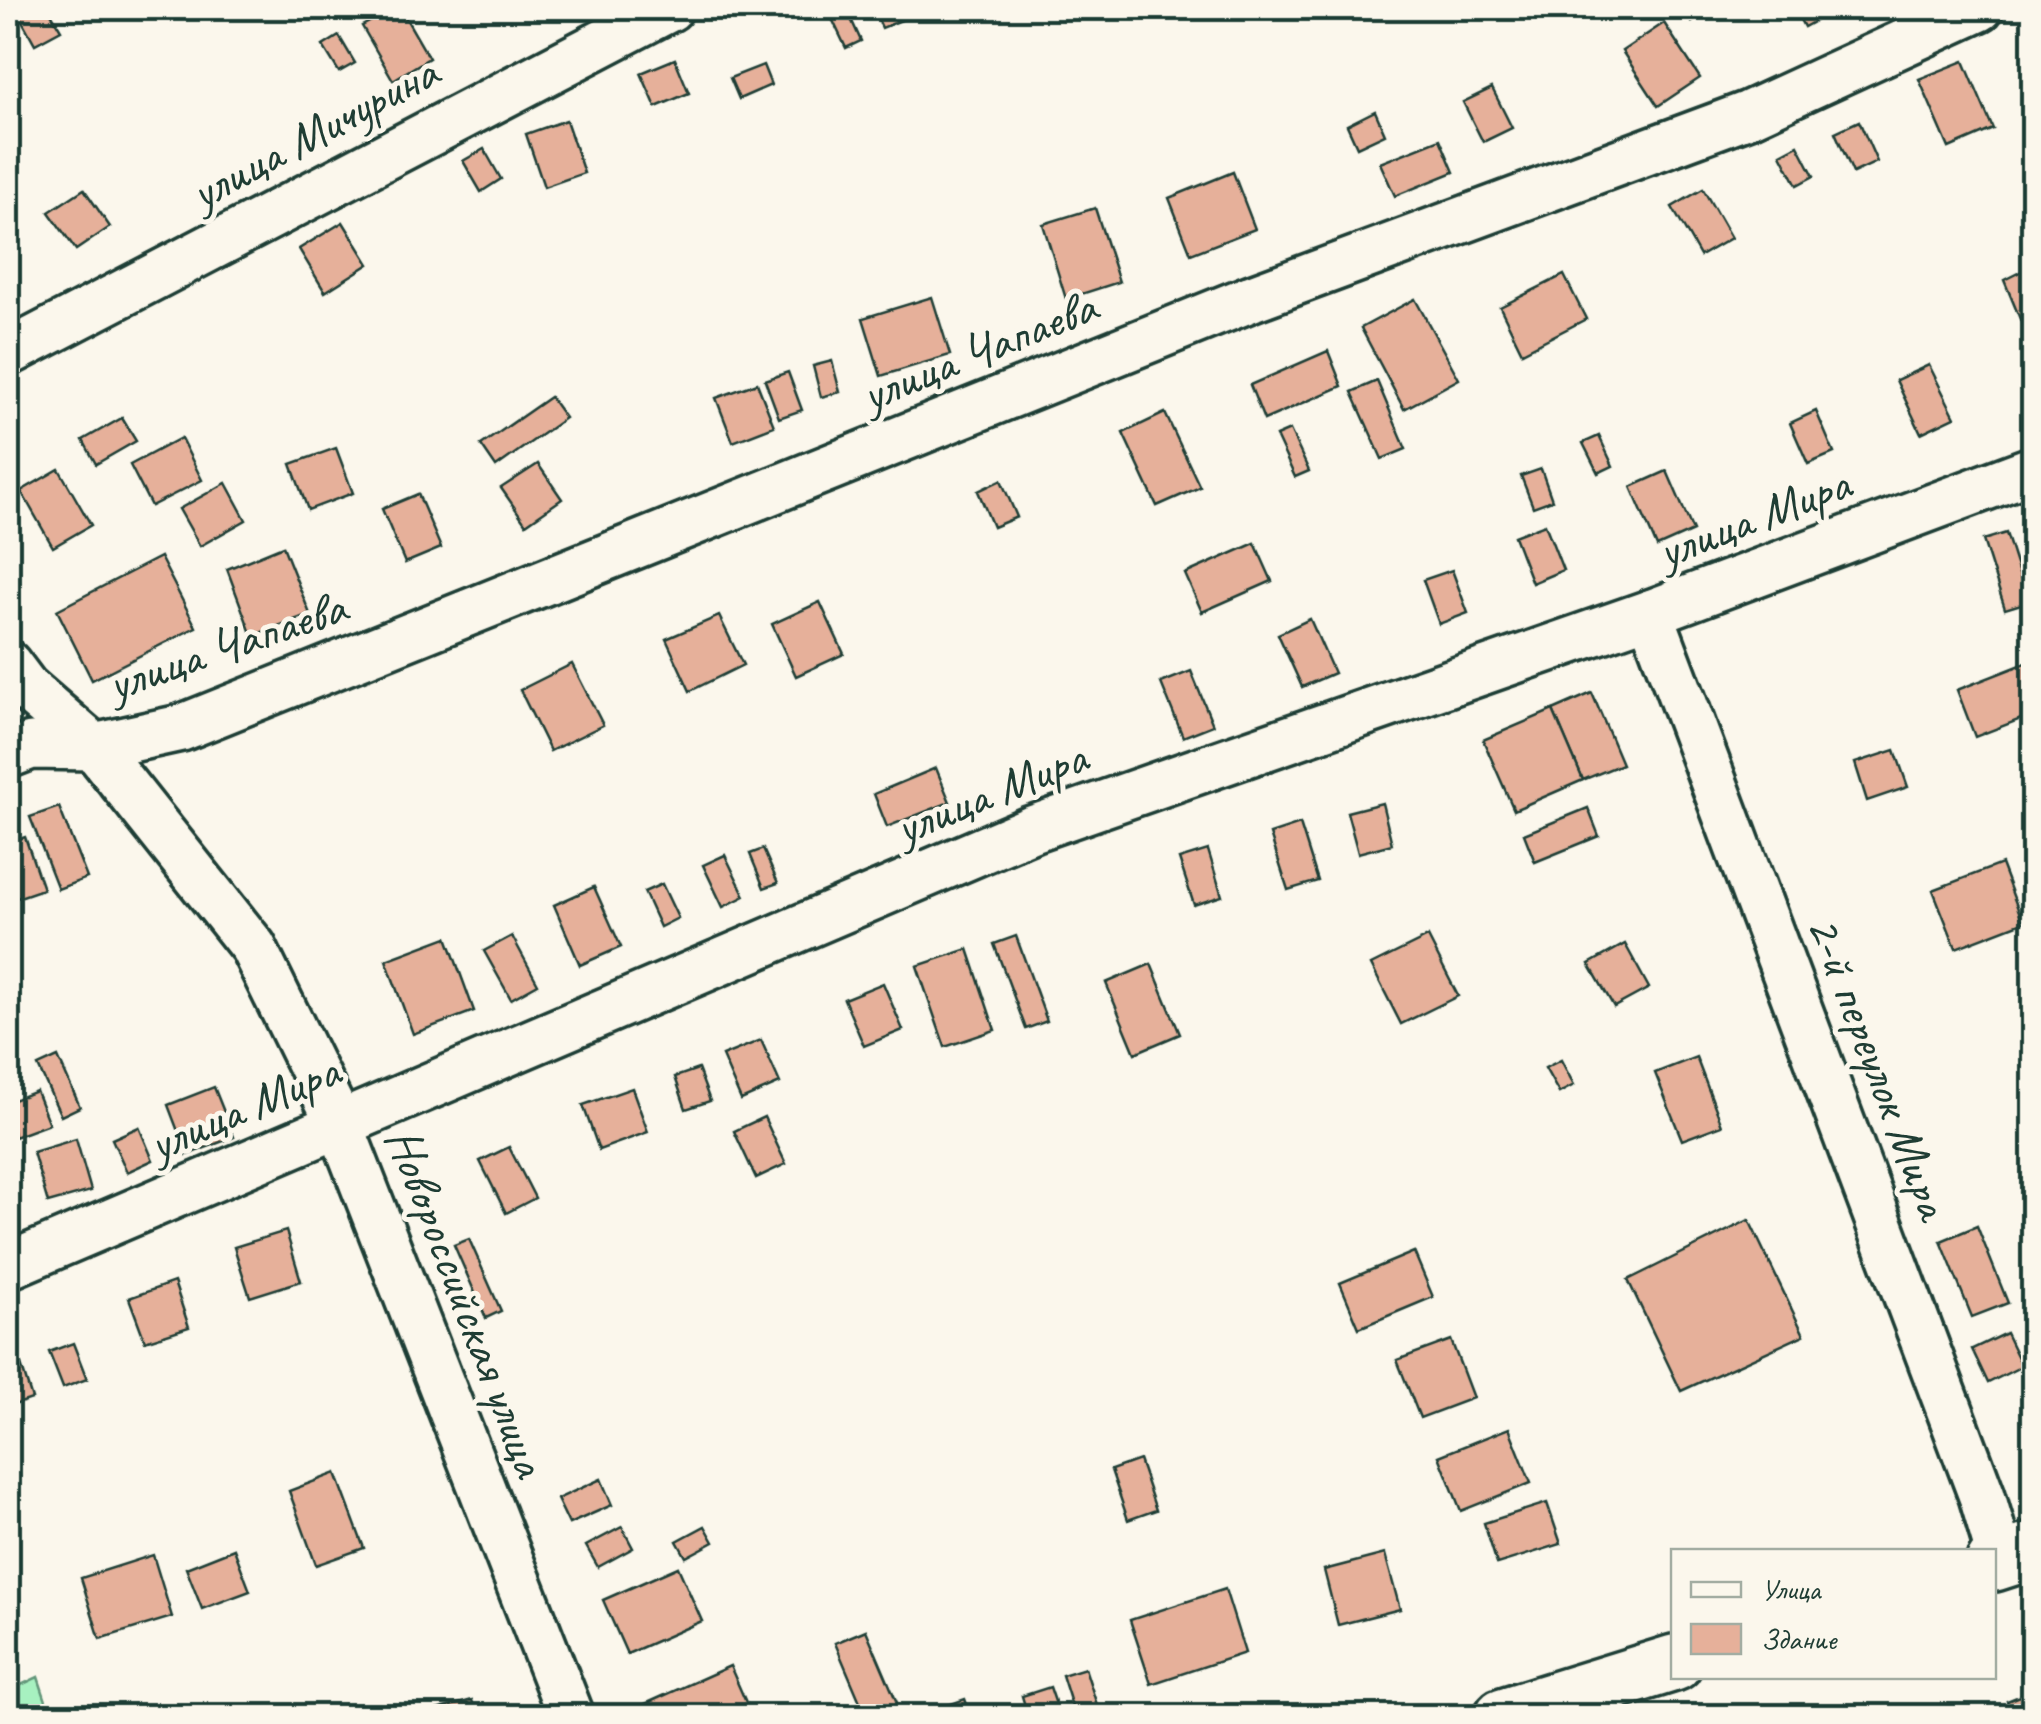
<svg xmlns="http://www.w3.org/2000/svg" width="2041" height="1724" viewBox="0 0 2041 1724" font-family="Caveat,sans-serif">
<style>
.green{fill:#a7f1c0;stroke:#63977a;stroke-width:2.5}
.building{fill:#e6b09a;stroke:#1f3d34;stroke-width:2.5}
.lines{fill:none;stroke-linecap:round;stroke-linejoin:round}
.minor-casing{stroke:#1f3d34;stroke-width:52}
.tertiary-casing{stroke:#1f3d34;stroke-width:62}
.minor{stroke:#fbf7ec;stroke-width:45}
.tertiary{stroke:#fbf7ec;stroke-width:55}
.labels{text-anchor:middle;stroke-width:10;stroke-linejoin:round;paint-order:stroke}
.street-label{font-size:50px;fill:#1f3d34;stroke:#fbf7ec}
</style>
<rect width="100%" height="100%" fill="#fbf7ec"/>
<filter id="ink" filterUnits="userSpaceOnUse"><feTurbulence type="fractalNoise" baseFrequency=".01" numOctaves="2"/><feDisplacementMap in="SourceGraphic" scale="20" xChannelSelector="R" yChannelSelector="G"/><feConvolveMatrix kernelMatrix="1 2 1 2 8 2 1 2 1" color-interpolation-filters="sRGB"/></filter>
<g filter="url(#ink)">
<!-- green -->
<path class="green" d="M38 1677 51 1716H8V1691Z"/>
<!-- building -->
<g class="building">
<path d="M15 8H48L61 30 35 44Z"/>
<path d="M396 8H400L429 58 393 80 362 26Z"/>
<path d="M827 8H846L861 41 846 48Z"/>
<path d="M873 8H923L924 11 882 28Z"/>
<path d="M1682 8H1713L1692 22Z"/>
<path d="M1794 8H1836L1837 9 1804 27Z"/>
<path d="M1664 23 1700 78 1658 106 1622 51Z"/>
<path d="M339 36 355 63 339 72 323 46Z"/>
<path d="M675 59 689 93 656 107 641 73Z"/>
<path d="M1964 61 1993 129 1949 148 1919 79Z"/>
<path d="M763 65 771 85 739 99 730 78Z"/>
<path d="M1492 88 1512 128 1483 142 1463 102Z"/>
<path d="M1375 111 1385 134 1357 147 1347 125Z"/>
<path d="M566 120 584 173 544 187 526 134Z"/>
<path d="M1859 121 1877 162 1853 173 1835 132Z"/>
<path d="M1440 139 1454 172 1395 196 1380 163Z"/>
<path d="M1798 145 1814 176 1797 185 1781 154Z"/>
<path d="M484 149 501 179 481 192 463 161Z"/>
<path d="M1233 172 1255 229 1191 254 1169 198Z"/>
<path d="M84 189 110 227 76 250 49 212Z"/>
<path d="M1703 189 1731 238 1700 256 1672 207Z"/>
<path d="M1095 208 1119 282 1066 299 1043 224Z"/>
<path d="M343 222 369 264 325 292 299 249Z"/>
<path d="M2034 265V327L2025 331 2004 280Z"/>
<path d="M1564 275 1586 319 1522 352 1500 307Z"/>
<path d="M932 297 950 355 881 376 863 318Z"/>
<path d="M1415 299 1459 379 1404 409 1361 328Z"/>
<path d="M1328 351 1342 386 1264 420 1250 385Z"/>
<path d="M832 361 840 392 821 397 813 366Z"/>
<path d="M1929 365 1955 417 1921 433 1896 380Z"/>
<path d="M788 372 802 410 779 418 765 380Z"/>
<path d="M1377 381 1406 449 1382 459 1352 392Z"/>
<path d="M757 383 774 426 733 442 716 398Z"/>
<path d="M550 397 565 418 496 467 481 445Z"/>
<path d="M1816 411 1834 453 1808 464 1790 423Z"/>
<path d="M1165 413 1200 487 1157 506 1123 433Z"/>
<path d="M122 418 136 441 96 464 83 440Z"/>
<path d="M1290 430 1309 471 1295 477 1276 436Z"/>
<path d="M1599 436 1613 466 1598 473 1583 443Z"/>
<path d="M181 438 202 480 151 506 130 465Z"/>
<path d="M336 448 353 493 308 510 291 464Z"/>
<path d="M538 464 562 499 526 524 501 488Z"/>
<path d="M59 469 91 525 53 547 21 491Z"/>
<path d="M1541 469 1552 500 1533 507 1521 476Z"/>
<path d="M1667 471 1693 531 1657 547 1631 487Z"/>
<path d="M1001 480 1017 517 993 527 978 491Z"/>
<path d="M226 483 246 520 200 546 179 509Z"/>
<path d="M418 494 441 548 405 563 382 509Z"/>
<path d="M1545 524 1563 570 1532 583 1514 536Z"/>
<path d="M2006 533 2028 602 2005 609 1983 540Z"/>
<path d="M1255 543 1272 581 1202 612 1185 574Z"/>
<path d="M283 546 310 614 252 636 227 569Z"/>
<path d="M160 557 196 627 92 680 57 610Z"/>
<path d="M1452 570 1468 613 1439 624 1423 580Z"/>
<path d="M820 602 844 654 796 676 772 624Z"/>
<path d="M719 616 743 665 690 691 666 639Z"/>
<path d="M1310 619 1334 673 1302 687 1278 634Z"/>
<path d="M2031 661 2034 714 1975 737 1957 690Z"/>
<path d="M572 664 603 725 550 751 520 690Z"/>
<path d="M1191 671 1213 725 1183 737 1161 683Z"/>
<path d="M1592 693 1622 764 1583 780 1553 710Z"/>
<path d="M1553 710 1583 780 1514 810 1483 740Z"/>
<path d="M1895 750 1908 787 1867 801 1855 763Z"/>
<path d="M936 768 950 802 887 827 874 794Z"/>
<path d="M1382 803 1392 844 1358 853 1347 812Z"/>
<path d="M59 807 87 878 58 889 30 817Z"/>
<path d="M1588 808 1599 836 1535 862 1524 834Z"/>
<path d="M1300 824 1318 881 1288 890 1270 834Z"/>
<path d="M25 837 43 889 8 901V843Z"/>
<path d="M763 849 778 883 764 888 750 854Z"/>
<path d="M1208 850 1222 896 1194 905 1179 859Z"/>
<path d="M725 855 745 896 723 907 703 865Z"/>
<path d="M2001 864 2023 922 1956 948 1933 890Z"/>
<path d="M662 884 678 918 660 927 644 892Z"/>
<path d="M594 887 621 947 580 965 554 905Z"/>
<path d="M512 936 538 984 511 999 484 951Z"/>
<path d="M1016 936 1047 1021 1026 1029 994 944Z"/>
<path d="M447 937 474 1011 413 1034 386 960Z"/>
<path d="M1428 937 1458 996 1401 1024 1371 965Z"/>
<path d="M1625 944 1649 988 1614 1007 1589 964Z"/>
<path d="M968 949 995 1030 945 1047 917 966Z"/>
<path d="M1151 964 1180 1034 1135 1053 1106 983Z"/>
<path d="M883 983 903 1030 864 1046 844 999Z"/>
<path d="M761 1040 780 1083 741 1100 722 1056Z"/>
<path d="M58 1057 80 1107 61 1116 38 1066Z"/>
<path d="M1696 1057 1722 1125 1682 1140 1655 1073Z"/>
<path d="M1561 1060 1574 1085 1559 1093 1545 1068Z"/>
<path d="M698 1069 710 1101 686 1109 675 1077Z"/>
<path d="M214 1087 234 1137 187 1155 168 1105Z"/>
<path d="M632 1088 648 1132 599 1150 583 1105Z"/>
<path d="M36 1091 49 1124 14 1137 8 1102Z"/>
<path d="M764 1117 786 1164 756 1178 734 1131Z"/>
<path d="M139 1127 153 1160 127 1172 112 1139Z"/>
<path d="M76 1139 91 1191 48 1203 33 1152Z"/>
<path d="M509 1147 535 1198 506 1213 480 1161Z"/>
<path d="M1749 1220 1804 1335 1681 1391 1628 1280Z"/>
<path d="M1977 1226 2008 1303 1972 1317 1941 1241Z"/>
<path d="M286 1231 301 1281 250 1297 234 1247Z"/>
<path d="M469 1239 501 1311 486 1318 454 1245Z"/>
<path d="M1414 1252 1433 1297 1359 1328 1340 1283Z"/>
<path d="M174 1282 189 1327 145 1341 129 1298Z"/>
<path d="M2006 1333 2022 1366 1988 1383 1972 1349Z"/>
<path d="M1451 1340 1473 1398 1420 1418 1397 1360Z"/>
<path d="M73 1343 87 1379 63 1388 49 1352Z"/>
<path d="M17 1352 32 1399 8 1407V1355Z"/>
<path d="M1509 1428 1531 1483 1461 1511 1439 1456Z"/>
<path d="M1139 1460 1156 1510 1128 1520 1111 1470Z"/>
<path d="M336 1473 364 1548 316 1565 289 1491Z"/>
<path d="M601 1479 612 1505 569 1524 557 1499Z"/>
<path d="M1547 1503 1561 1544 1497 1564 1484 1523Z"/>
<path d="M705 1526 714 1542 686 1557 677 1541Z"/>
<path d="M622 1527 633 1548 598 1567 586 1546Z"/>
<path d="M234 1549 250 1591 202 1609 186 1568Z"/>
<path d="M1385 1554 1400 1609 1338 1625 1324 1570Z"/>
<path d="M153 1555 172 1617 100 1639 81 1578Z"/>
<path d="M678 1567 702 1621 627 1654 603 1600Z"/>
<path d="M1225 1589 1245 1653 1151 1684 1130 1620Z"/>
<path d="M866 1630 901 1712 890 1716H866L835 1643Z"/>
<path d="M730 1666 752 1716H648L643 1705Z"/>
<path d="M1085 1668 1099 1711 1075 1716 1062 1675Z"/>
<path d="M1050 1687 1060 1716H1028L1022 1696Z"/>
<path d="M2034 1690V1716H2013L2007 1701Z"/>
<path d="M965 1699 971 1716H917Z"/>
<path d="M472 1700 477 1716H415Z"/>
</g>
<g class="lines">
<defs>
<g id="minor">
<path d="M8 353 670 8"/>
<path d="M1650 613 1982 1496 2001 1560"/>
<path d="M8 664 26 688 94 747 253 947 340 1125 571 1716"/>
<path d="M8 755 31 746 94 747 181 728 1252 298 1749 114 1980 8"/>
<path d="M8 1266 1032 829 1650 613 2034 469"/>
</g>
<g id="tertiary">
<path d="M1994 1563 2034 1550"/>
<path d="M1503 1716 1674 1663"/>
</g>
</defs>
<!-- minor casing -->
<use href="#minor" class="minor-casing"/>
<!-- tertiary casing -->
<use href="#tertiary" class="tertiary-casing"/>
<!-- minor -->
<use href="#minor" class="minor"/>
<!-- tertiary -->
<use href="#tertiary" class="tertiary"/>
</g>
</g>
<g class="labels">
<!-- street labels -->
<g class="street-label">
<text transform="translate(313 131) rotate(-28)" y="18">улица Мичурина</text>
<text transform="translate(978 349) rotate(-22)" y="18">улица Чапаева</text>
<text transform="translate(1753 516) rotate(-21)" y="18">улица Мира</text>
<text transform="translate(226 644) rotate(-19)" y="18">улица Чапаева</text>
<text transform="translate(990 791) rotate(-22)" y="18">улица Мира</text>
<text transform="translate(1880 1066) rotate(69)" y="18">2-й переулок Мира</text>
<text transform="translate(243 1106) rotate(-23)" y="18">улица Мира</text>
<text transform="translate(468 1301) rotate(69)" y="18">Новороссийская улица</text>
</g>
</g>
<!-- margin -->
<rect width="2041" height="1724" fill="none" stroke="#fbf7ec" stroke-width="40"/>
<rect x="20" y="20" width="2001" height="1684" fill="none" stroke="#1f3d34" stroke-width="4" filter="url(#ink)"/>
<!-- legend -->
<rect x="1671" y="1549" width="325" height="130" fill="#fbf7ec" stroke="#a3ada2" stroke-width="2.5"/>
<rect x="1691" y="1582" width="50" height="15" fill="#fbf7ec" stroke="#a3ada2" stroke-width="2.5"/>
<text x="1761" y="1599" font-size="30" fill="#1f3d34">Улица</text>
<rect x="1691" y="1624" width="50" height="30" fill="#e6b09a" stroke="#a3ada2" stroke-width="2.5"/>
<text x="1761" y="1649" font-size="30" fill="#1f3d34">Здание</text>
</svg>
